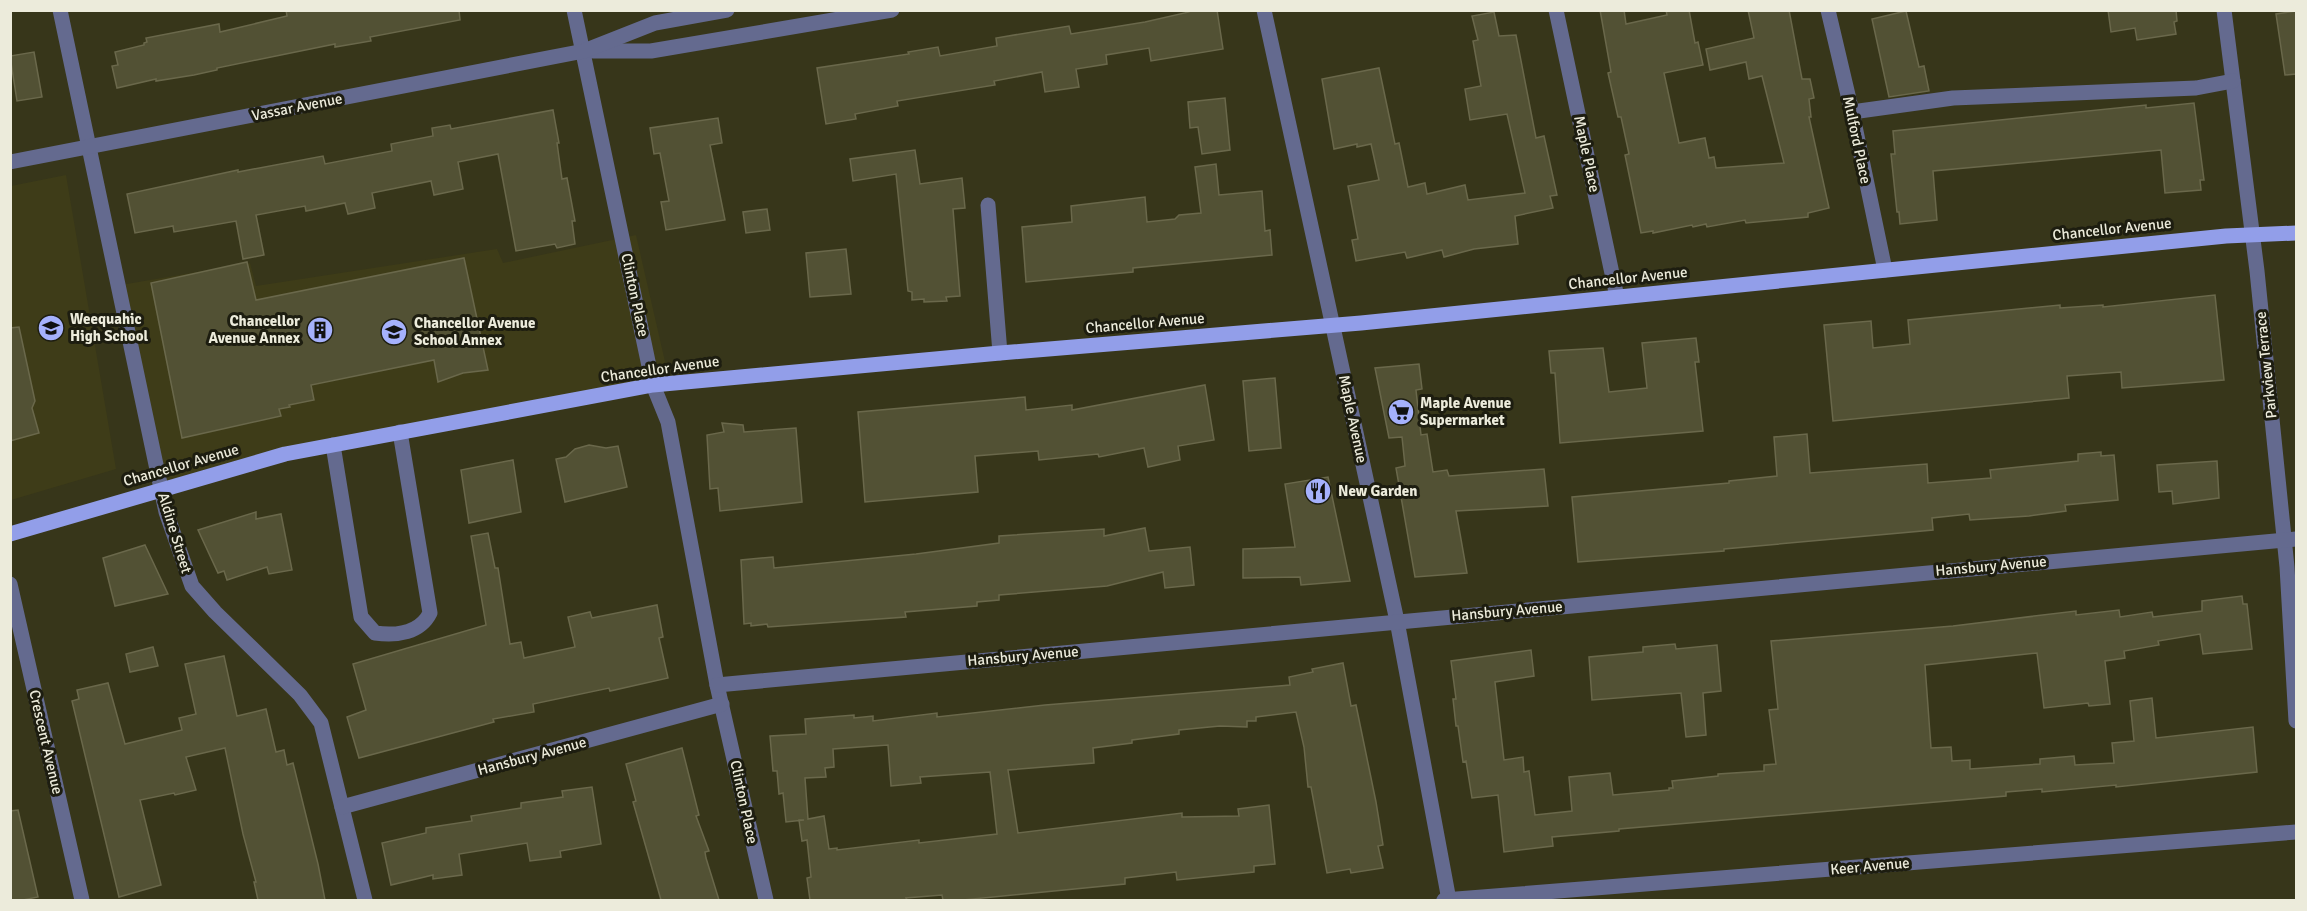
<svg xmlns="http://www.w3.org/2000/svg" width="2307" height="911" viewBox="0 0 2307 911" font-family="Signika,sans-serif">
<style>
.built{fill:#3e3c18}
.building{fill:#525134;stroke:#6a684b;stroke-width:1.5;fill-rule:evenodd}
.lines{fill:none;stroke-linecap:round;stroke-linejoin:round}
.minor{stroke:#646a8f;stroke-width:15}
.major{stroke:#929ee9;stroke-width:15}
.labels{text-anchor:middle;stroke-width:6;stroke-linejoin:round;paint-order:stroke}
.street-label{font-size:15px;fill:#ecebdb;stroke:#1d1d10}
.poi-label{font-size:15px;font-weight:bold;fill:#ecebdb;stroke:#1d1d10;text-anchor:start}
</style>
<rect width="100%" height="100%" fill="#37361a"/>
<!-- built -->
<g class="built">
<path d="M66 175 116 469 11 500V186Z"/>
<path d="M636 235 669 379 285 454 161 489 121 285 250 263 256 286 497 249 503 263Z"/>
</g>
<!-- building -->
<g class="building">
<path d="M286 10H459L460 20 370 37 371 41 335 47V44L217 68V70L194 75 156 81V79L117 88 112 66 118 65 115 52 144 45V43L147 42 146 38 219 24 220 32 287 16Z"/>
<path d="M1189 10H1217L1223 49 1151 61 1149 48 1106 55 1107 64 1076 69 1079 87 1045 92 1042 72 994 81 995 85 897 101 898 106 855 114 856 119 826 124 817 68 909 54 908 52 938 47 940 56 997 46 996 38 1069 26 1071 34 1145 22 1189 12Z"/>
<path d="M1600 10H1624L1626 24 1667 15 1666 10H1689L1695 43 1698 42 1703 65 1664 73 1679 143 1705 138 1709 158 1714 157 1716 168 1784 163 1762 76 1749 79 1746 62 1710 70 1706 49 1754 38 1748 10H1789L1802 79H1810L1814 98 1809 99 1811 117H1809L1829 208 1808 213V217L1746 223 1745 220 1707 227 1706 224 1693 227 1692 225 1653 233V231L1641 233 1625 155 1629 154 1621 117H1618L1608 73 1611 72Z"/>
<path d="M2108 10H2176L2177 21 2174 22 2176 34 2137 40 2135 28 2111 32Z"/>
<path d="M1906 11 1919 67 1924 66 1929 91 1889 97 1872 19Z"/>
<path d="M2296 11V74L2285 75 2276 14Z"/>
<path d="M1494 12 1499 36 1516 35 1536 138 1544 136 1557 195 1550 196 1553 208 1515 216 1518 244 1474 249 1444 257 1442 250 1407 258 1405 252 1356 261 1352 240 1358 239 1348 186 1379 180 1371 144 1357 147V144L1334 149 1322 79 1379 68 1395 144 1399 143 1408 187 1425 183 1427 194 1465 185 1468 200 1525 193 1507 114 1470 120 1465 89 1481 86 1473 41 1478 40 1472 16Z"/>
<path d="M34 52 42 97 17 101 10 56Z"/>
<path d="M1225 98 1230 150 1202 154 1198 127 1190 128 1188 102Z"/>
<path d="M2194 103 2204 180H2200L2201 190 2165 193 2161 150 1933 171 1937 220 1900 224 1899 212H1897L1891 154H1895L1893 131 2146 105V108Z"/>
<path d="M553 110 559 143H557L562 179 567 178 575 221H572L575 244 557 248 555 244 516 251 498 154 458 162 463 189 434 195 431 181 372 193 375 208 348 214 345 203 306 211 305 206 256 215 264 255 243 259 236 221 174 232 173 226 135 233 127 194 238 170V172L323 156 325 164 392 151 391 144 433 136 432 128 450 125 451 129Z"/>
<path d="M718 118 722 143 710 145 725 220 666 230 661 202 669 201 660 153 654 154 650 128Z"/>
<path d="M915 150 920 184 962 178 965 208 953 209 960 296 946 297 947 301 924 302V299L912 300V292L908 291 896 174 853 181 850 159Z"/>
<path d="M1216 164 1219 195 1262 191 1265 231 1270 230 1272 255 1133 268V272L1026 282 1022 227 1072 222 1071 206 1145 197 1147 222 1175 219 1179 215 1201 213 1195 167Z"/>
<path d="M767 209 770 230 746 233 743 212Z"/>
<path d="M846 249 851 294 810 297 806 253Z"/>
<path d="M464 258 488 370 463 373 438 382 434 360 311 385 314 400 289 405 290 407 279 409 281 416 182 438 151 283 247 262 256 300Z"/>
<path d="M2215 295 2224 380 2122 388 2121 372 2067 376 2069 398 1833 421 1824 325 1871 321 1873 348 1910 344 1908 320 2060 305V308L2103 305V307Z"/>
<path d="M19 327 35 401 32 408 39 433 10 441V328Z"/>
<path d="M1696 338 1699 362H1695L1703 431 1560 443 1555 373H1551L1549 351 1603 348 1609 392 1647 388 1642 343Z"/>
<path d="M1419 364 1422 389 1416 390 1421 435 1427 434 1433 472 1447 470 1449 476 1544 469 1548 506 1456 511 1467 573 1415 577 1396 468 1405 466 1402 437 1389 438 1375 368Z"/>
<path d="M1275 378 1281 448 1249 451 1243 381Z"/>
<path d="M1205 385 1214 440 1178 446 1180 460 1148 467 1144 448 1099 457 1098 454 1039 460 1038 451 975 456 978 492 865 502 858 412 1025 397 1026 410 1072 405V410Z"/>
<path d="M722 423 743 425 744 432 796 428 802 502 720 511 718 488 710 489 707 435 724 432Z"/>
<path d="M1807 434 1810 473 1927 464 1928 483 1991 478 1990 470 2078 461V454L2101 452V456L2114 455 2118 500 2065 505 2066 511 2029 516 1970 520 1969 514 1932 518 1933 530 1724 549V551L1578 562 1572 497 1729 483V481L1777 476 1774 437Z"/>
<path d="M589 445 606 448 618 446 627 487 565 502 556 459 566 457 575 449Z"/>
<path d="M513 460 521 512 469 523 461 470Z"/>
<path d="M2217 461 2219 498 2173 504 2172 491 2159 492 2157 465Z"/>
<path d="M1328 477 1350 581 1301 585 1300 577 1243 578V549L1295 547 1285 484Z"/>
<path d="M256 512V519L281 514 292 570 269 574 267 567 227 580 224 571 218 573 198 530Z"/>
<path d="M1145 528 1149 551 1190 547 1194 585 1165 588 1163 572 1107 586 999 595V600L977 602V606L905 612 906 617 768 627 767 624 751 626V623L744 624 741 560 773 557 774 568 916 554 999 543V536L1104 529V536Z"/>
<path d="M488 533 495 568H498L510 644 521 642 524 658 575 647 568 617 590 612 592 618 657 605 663 637 659 638 668 678 610 691 609 688 533 704 534 712 493 719 494 722 359 758 347 717 366 710 353 664 486 625 471 536Z"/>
<path d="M145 545 168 594 115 606 103 558Z"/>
<path d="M2242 596 2243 604H2247L2252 649 2203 654 2200 634 2158 641 2159 645 2124 651 2125 658 2105 661 2110 704 2089 706 2088 703 2044 708 2037 653 1925 665 1931 748 1951 747 1952 761 1970 760V769L2040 764V759L2074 756 2075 765 2114 763 2112 743 2134 741 2130 701 2152 698 2156 738 2253 727 2257 772 2116 787V785L2042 792V789L2006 792V796L1619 829V831L1552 837 1553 846 1504 852 1498 795 1472 798 1466 761 1463 762 1458 726H1456L1453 699H1456L1451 661 1531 650 1534 676 1495 682 1504 760 1523 757 1524 772 1529 771 1535 815 1572 811 1569 777 1610 773 1613 795 1669 790V788H1673L1672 781 1718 776V774L1764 771V765L1776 764 1769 710 1778 709 1771 641 1953 626 2076 611V615L2119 610 2120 617 2152 612 2153 617 2202 611V601Z"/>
<path d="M1675 644 1676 649 1717 645 1721 691 1703 693 1706 735 1686 737 1681 693 1592 700 1589 657 1643 652V647Z"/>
<path d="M153 647 158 666 130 672 126 654Z"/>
<path d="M224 656 237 716 266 709 276 752 284 750 287 765 293 763 318 864 325 900H258L254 882H256L243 834 225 748 186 757 196 790 175 795 174 793 140 800 161 885 119 897 72 701 79 699 77 690 108 683 125 744 182 730 179 718 196 714 185 664Z"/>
<path d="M1343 663 1351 706 1356 705 1376 802 1383 845 1378 846 1383 868 1351 873 1350 869 1327 873 1311 787H1308L1304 747 1296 712 1256 717V721H1247V727L1220 726 1179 730V734L1132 740V743L1093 748 1094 763 1008 770 1018 833 1182 813V817L1239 816 1238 809 1269 805 1275 864 1254 866V872L1177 880 1176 872 1125 878V884L963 900H943L942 895 906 898 907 900H810L807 878 811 877 807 840 802 841 799 820H804L786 822 783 793 779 794 777 771H773L770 736 806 734 805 719 854 715V718L873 716V721L937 713V717L1045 705 1290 685 1289 677 1313 672 1312 669ZM888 745 891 786 921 783 920 777 990 772 997 834 919 843V840L837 850V848L829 849 824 816 808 819 805 778 826 777 825 768 834 767 833 749Z"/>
<path d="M682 748 699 815 696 816 709 851 705 852 706 858 719 900H661L633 802 636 801 626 764Z"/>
<path d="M592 787 601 844 560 851 561 857 530 861 527 843 459 854 462 875 433 879V875L391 885 382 843 426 833V828L472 821 471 816 521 808V803L563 797 562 791Z"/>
<path d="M18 810 38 897 23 900H10V811Z"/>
</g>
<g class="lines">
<!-- minor -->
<g class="minor">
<path d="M60 10 166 512 192 586 215 612 300 695 321 723 365 900"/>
<path d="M574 10 653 385 668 422 717 685 766 900"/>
<path d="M1264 10 1397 621 1449 900"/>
<path d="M1556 10 1617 297"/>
<path d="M1828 10 1852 112 1885 270"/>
<path d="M2224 10 2257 271 2287 567 2296 721"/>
<path d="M593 51H651L892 10"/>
<path d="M1852 112 1953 98 2196 88 2233 81"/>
<path d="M10 162 584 51 655 23 727 10"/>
<path d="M988 205 1000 353"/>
<path d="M333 445 361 617 375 633C397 636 420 633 430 613L400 432"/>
<path d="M10 584 82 900"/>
<path d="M717 685 2296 539"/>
<path d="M342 807 722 704"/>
<path d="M1444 900 2296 832"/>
</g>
<!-- major -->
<path class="major" d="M10 534 285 454 653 385 1000 353 1361 323 2226 236 2296 233"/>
</g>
<!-- icons -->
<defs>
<symbol id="school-disc" viewBox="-11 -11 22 22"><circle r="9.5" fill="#a5b1fc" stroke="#1d1d10"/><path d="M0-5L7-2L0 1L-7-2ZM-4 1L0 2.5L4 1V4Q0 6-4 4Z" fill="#111"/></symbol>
<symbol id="building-disc" viewBox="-11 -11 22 22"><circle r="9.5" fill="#a5b1fc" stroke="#1d1d10"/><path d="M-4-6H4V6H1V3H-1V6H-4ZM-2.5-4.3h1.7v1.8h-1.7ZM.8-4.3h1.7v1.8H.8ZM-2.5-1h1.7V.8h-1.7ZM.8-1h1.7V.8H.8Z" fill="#111"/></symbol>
<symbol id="supermarket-disc" viewBox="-11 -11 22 22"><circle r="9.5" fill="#a5b1fc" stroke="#1d1d10"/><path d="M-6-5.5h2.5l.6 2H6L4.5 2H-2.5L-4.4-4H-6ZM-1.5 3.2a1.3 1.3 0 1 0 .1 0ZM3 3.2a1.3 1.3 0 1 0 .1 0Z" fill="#111"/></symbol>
<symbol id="restaurant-disc" viewBox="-11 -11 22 22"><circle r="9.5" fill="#a5b1fc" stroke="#1d1d10"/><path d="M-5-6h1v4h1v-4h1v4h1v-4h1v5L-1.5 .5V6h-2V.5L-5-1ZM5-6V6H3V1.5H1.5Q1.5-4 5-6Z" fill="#111"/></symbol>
</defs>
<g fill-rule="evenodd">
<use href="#school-disc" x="36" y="313" width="30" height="30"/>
<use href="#building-disc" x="305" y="315" width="30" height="30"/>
<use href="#school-disc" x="379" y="317" width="30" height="30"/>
<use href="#supermarket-disc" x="1386" y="397" width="30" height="30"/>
<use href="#restaurant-disc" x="1303" y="476" width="30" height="30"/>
</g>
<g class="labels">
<!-- street labels -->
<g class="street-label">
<text transform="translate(297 107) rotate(-11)" y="5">Vassar Avenue</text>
<text transform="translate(1857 140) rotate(78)" y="5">Mulford Place</text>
<text transform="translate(1587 154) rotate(78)" y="5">Maple Place</text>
<text transform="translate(2112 229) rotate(-6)" y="5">Chancellor Avenue</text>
<text transform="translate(1628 278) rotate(-6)" y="5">Chancellor Avenue</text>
<text transform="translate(635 295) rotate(78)" y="5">Clinton Place</text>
<text transform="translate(1145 323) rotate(-5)" y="5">Chancellor Avenue</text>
<text transform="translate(2266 365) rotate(-96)" y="5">Parkview Terrace</text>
<text transform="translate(660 369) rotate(-8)" y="5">Chancellor Avenue</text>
<text transform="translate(1353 419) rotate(78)" y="5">Maple Avenue</text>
<text transform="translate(181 465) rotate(-16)" y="5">Chancellor Avenue</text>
<text transform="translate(175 533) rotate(73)" y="5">Aldine Street</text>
<text transform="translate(1991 566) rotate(-5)" y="5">Hansbury Avenue</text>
<text transform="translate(1507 611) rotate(-5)" y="5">Hansbury Avenue</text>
<text transform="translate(1023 656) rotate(-5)" y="5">Hansbury Avenue</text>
<text transform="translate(46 742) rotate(77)" y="5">Crescent Avenue</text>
<text transform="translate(532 756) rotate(-15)" y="5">Hansbury Avenue</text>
<text transform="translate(744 802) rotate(78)" y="5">Clinton Place</text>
<text transform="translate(1870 866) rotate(-5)" y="5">Keer Avenue</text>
</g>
<!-- poi labels -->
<g class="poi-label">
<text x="70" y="324">Weequahic<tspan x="70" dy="17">High School</tspan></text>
<text x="300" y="326" text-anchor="end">Chancellor<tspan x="300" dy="17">Avenue Annex</tspan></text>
<text x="414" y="328">Chancellor Avenue<tspan x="414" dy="17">School Annex</tspan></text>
<text x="1420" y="408">Maple Avenue<tspan x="1420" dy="17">Supermarket</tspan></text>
<text x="1338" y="496">New Garden</text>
</g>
</g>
<!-- border -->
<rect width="2307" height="911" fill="none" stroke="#ecebdb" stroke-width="24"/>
</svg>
